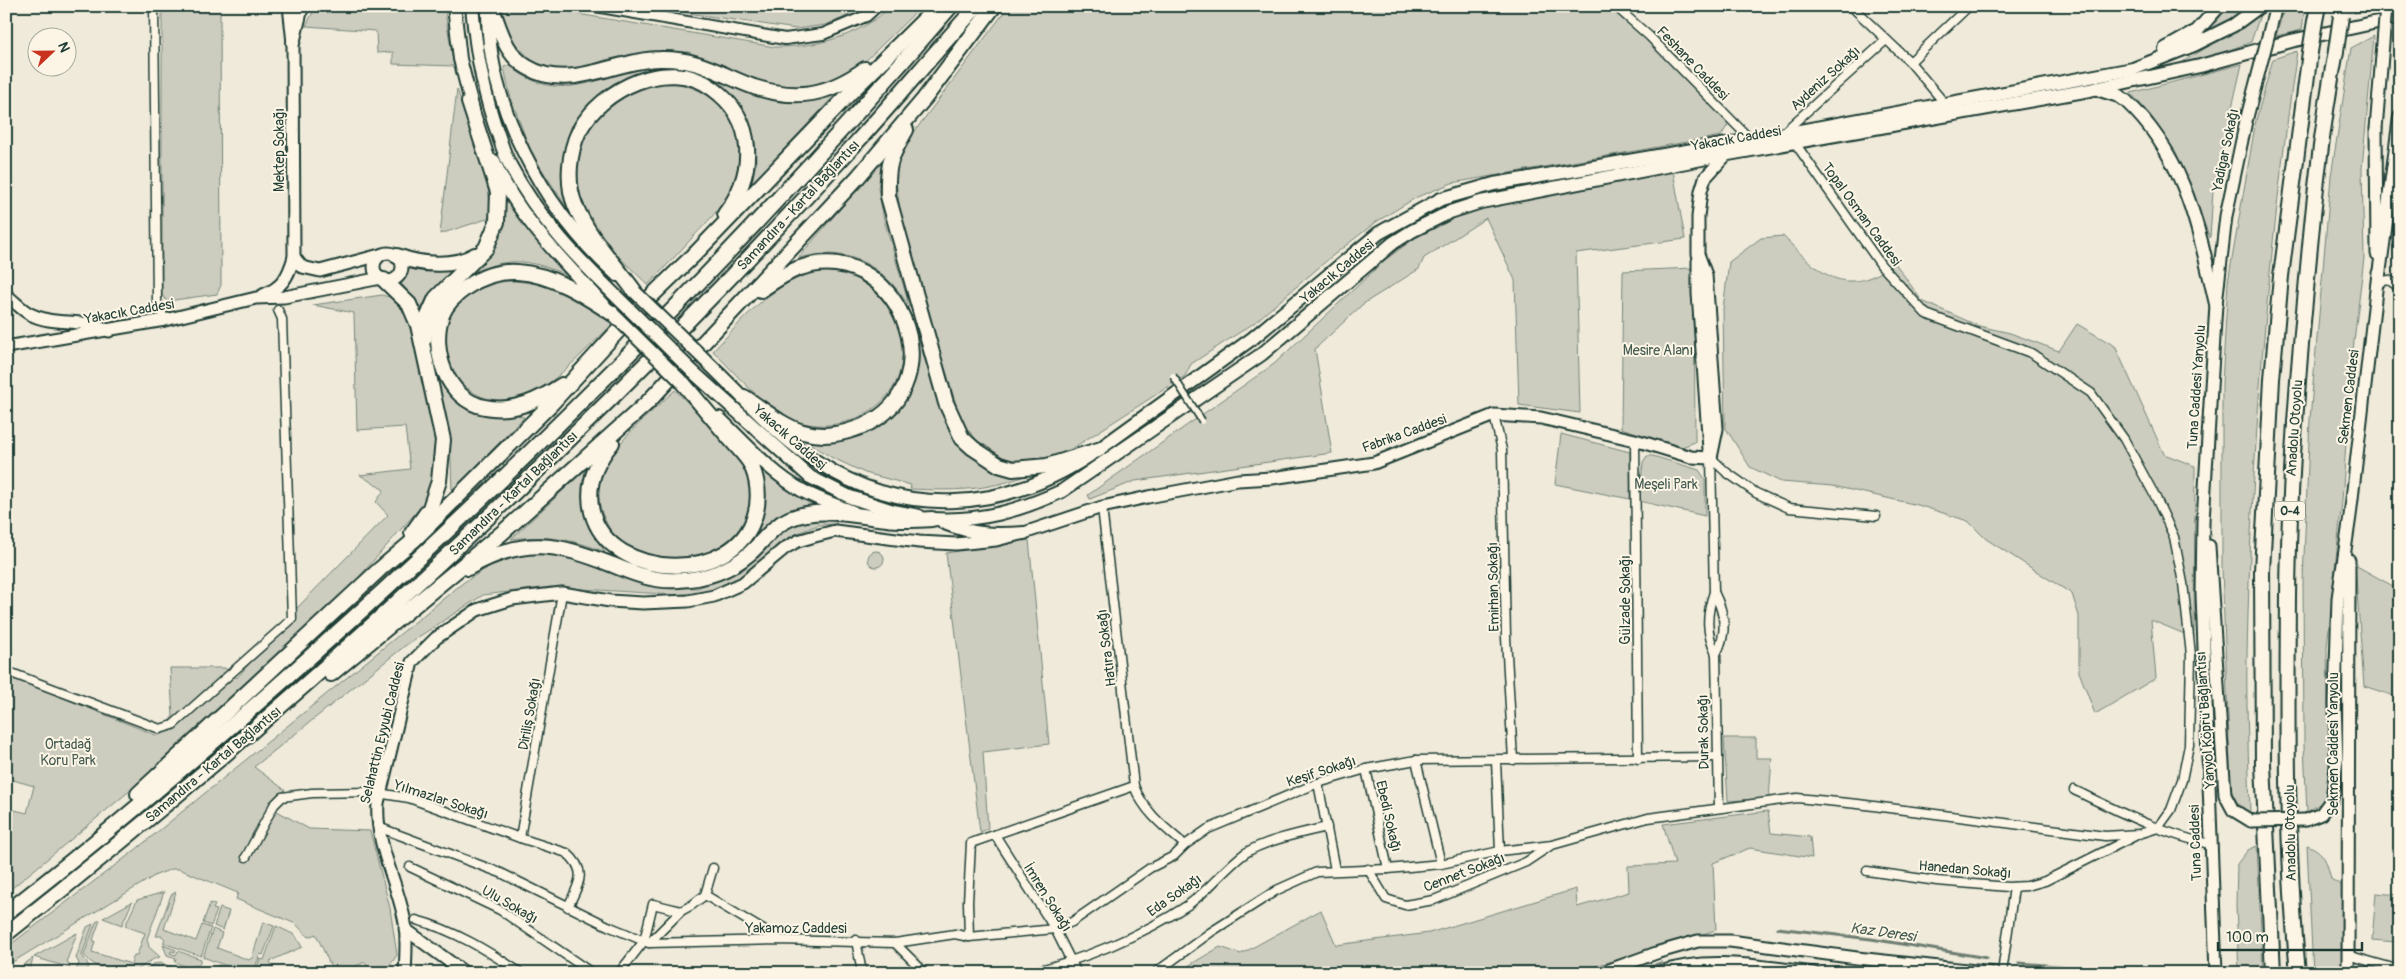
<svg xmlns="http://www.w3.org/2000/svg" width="2406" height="979" viewBox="0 0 2406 979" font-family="Pangolin,sans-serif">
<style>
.green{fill:#cccdbf;stroke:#76857a}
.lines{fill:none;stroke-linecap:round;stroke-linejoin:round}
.stream{stroke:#6c7d71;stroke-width:3}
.minor-casing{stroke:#1f3d34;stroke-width:11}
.tertiary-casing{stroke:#1f3d34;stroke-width:14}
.secondary-casing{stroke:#1f3d34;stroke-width:15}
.primary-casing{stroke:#1f3d34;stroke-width:16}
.trunk-casing{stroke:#1f3d34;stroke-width:16}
.motorway-casing{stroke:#1f3d34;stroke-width:18}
.minor{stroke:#fcf5e5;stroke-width:8}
.tertiary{stroke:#fcf5e5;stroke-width:10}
.secondary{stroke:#fcf5e5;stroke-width:11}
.primary{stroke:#fcf5e5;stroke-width:12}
.trunk{stroke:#fcf5e5;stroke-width:12}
.motorway{stroke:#fcf5e5;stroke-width:14}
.pedestrian-bridge-casing{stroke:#1f3d34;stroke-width:9;stroke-linecap:butt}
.secondary-bridge-casing{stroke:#1f3d34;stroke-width:15;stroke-linecap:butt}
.trunk-bridge-casing{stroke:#1f3d34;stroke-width:16;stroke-linecap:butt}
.motorway-bridge-casing{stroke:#1f3d34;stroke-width:18;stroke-linecap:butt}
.pedestrian-bridge{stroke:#fcf5e5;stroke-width:5.5}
.secondary-bridge{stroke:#fcf5e5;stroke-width:11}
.trunk-bridge{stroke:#fcf5e5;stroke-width:12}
.motorway-bridge{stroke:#fcf5e5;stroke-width:14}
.labels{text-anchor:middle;stroke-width:4;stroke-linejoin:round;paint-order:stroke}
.shield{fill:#fcf5e5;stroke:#617469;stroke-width:1}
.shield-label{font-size:12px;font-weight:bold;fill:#1f3d34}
.street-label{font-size:14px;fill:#1f3d34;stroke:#fcf5e5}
.park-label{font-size:14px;fill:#425a50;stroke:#fcf5e5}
.water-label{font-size:15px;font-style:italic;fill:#455d53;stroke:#fcf5e5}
</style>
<rect width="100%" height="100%" fill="#efeada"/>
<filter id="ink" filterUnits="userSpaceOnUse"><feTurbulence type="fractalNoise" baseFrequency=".02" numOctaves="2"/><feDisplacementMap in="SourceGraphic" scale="10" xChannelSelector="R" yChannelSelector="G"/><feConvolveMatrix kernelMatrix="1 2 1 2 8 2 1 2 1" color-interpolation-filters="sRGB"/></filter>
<g filter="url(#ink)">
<!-- green -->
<g class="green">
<path d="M162 6H220L221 285 217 294 167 301 162 295Z"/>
<path d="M316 6H444L454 66 393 64V52L377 53 376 31 306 26Z"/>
<path d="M503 6H530L775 47C817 47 859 37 891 6H922L850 76 823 85 795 88 765 83 688 52 641 53 605 60 581 69 555 70 532 61 514 42 504 23Z"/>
<path d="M640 6H863L843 18 825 25 796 29Z"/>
<path d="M1009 6H1614L1729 123 1721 136 1452 183 1417 197 1376 222 1331 257 1254 323 1191 364 1185 376 1059 457 1019 463 985 450 961 421 902 227 895 173 908 140Z"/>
<path d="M2229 6H2246L2224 26 2183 48 2217 21Z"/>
<path d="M2285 6H2305L2302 30 2276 36Z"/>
<path d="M2356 6H2378L2377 10 2354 13Z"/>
<path d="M2262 9 2251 42 2200 61 2176 66 2240 27Z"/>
<path d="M2374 36 2362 168 2364 258 2352 358 2342 501 2327 647 2329 780 2324 801 2307 812 2304 745 2303 580 2310 419 2331 176 2351 48Z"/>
<path d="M2297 51C2268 252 2251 453 2247 656 2246 709 2249 761 2250 814L2237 802 2231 790 2222 569V383L2228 282 2256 120 2273 59Z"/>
<path d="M663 64 689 67 780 102H805L836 94 752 183 756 162 755 142H752L717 84C694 81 662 74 640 75 628 75 615 85 606 92 560 125 564 155 568 205L566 206 531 153 510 95 504 67 509 65C563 111 605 70 663 64Z"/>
<path d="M2242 64 2213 191 2210 238 2176 152 2151 116 2131 93Z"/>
<path d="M672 82C696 87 714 96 729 116 763 164 725 204 692 238 678 254 663 269 648 285 624 261 596 238 583 207 564 160 588 107 634 88 647 83 659 83 672 82Z"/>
<path d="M457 89 485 173 493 217 440 234Z"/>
<path d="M883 159 878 188 884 220 910 308C892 278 866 255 829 254 819 254 808 256 798 258Z"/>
<path d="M1673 171 1685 239 1576 253 1580 413 1519 405 1515 280 1486 218 1424 258 1419 269 1363 304 1315 349 1332 453 1135 481 1090 499 1088 495 1274 364 1385 260 1427 229 1469 211Z"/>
<path d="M505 195 542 247 569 276C524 257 508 257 463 276L490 251 504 226Z"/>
<path d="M1783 236C1819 273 1844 301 1895 263L1922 301 1979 326 2010 333 2059 351 2077 324 2115 346 2164 454 2195 466 2194 638 2151 620 2156 678 2095 714 2079 672V616L2072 594 1986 539 1968 521 1918 505 1833 486 1781 482 1750 467 1725 427 1723 309 1729 262 1761 238Z"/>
<path d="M411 262 455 267 428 296 419 313 412 296 401 283 408 274Z"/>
<path d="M1694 268 1695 442 1682 447 1621 428 1623 271Z"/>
<path d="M822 271C835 272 848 273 859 279 878 288 894 307 901 326 905 335 903 362 900 372 888 414 833 436 794 420 763 407 736 374 713 351 747 316 773 280 822 271Z"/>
<path d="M506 281C548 281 582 296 612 325 590 345 557 382 531 394 449 431 399 300 506 281Z"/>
<path d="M382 295 396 299 404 307 432 406 437 456 426 501 337 602 201 732 6 893V808L27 813 34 786 6 778V675L158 736 173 716 170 668H225L237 678 296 609 388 515 376 502 384 490 360 475 410 469 405 427 357 430 354 313 313 305Z"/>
<path d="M918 337 936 396 951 434 1005 472 1025 476C986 491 952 491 910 489L911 485 865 473 831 457 795 434 877 422 880 424C896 412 906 396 914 378L912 376 917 356Z"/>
<path d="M432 359 441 380 453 394 524 417 452 492 450 434Z"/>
<path d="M675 390C700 416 741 449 750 484 752 494 751 505 748 514 730 562 655 570 618 539 610 532 606 522 602 513 598 501 597 487 601 476 614 441 649 415 675 390Z"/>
<path d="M1561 434 1630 452V499L1555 484Z"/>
<path d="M1647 456H1653L1699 470 1705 479V516L1639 501 1643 462Z"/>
<path d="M758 464 823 504C795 509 775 516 755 535L762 514 765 489Z"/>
<path d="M585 470C579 506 584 523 605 552 574 539 545 535 511 539Z"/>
<path d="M820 516 837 518 836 524 818 525 793 535 777 545 747 574 719 589 695 596 550 587 483 595 406 645 254 767 285 790 270 807 309 829 370 831 390 908 397 955 388 968 391 973H370L365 962 341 973H330L333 971 316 934 308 937 296 924 236 899 238 893 179 869H172L156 875 6 966V948L134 851 464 582 499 561 533 550 567 555 647 586 697 588 743 570 789 525Z"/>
<path d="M1029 540 1049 744 983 752 988 829 980 832 946 553Z"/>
<circle cx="876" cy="559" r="8"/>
<path d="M2355 565 2400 590V698L2364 686Z"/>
<path d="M1724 738H1756V758H1772L1769 798 1728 801Z"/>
<path d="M1768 811 1771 833 1810 837 1812 858 1750 848 1713 863 1716 930 1573 973H1176L1220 947 1241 954 1321 910 1336 945 1429 933 1576 889 1577 907 1629 892 1628 866 1675 864 1663 824Z"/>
<path d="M2307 845C2324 851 2327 862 2331 879L2344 887 2347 973H2313Z"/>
<path d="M2257 846 2263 973H2239L2236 905 2237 864 2248 850Z"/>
<path d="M164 892 147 939 149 947 160 957C148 959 141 971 129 973 114 976 93 967 84 955L96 922 100 920 93 940 95 941 92 952 131 964 134 955H137L145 933 125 926 137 900Z"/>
<path d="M176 892 164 929 196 941 202 925 211 928 201 956 163 943 165 939 162 936H156L171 895Z"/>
<path d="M2376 893 2400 895 2396 942 2372 940Z"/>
<path d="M132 902 122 925 103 918Z"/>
<path d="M210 903 215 905 213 909 217 910 211 926 203 923Z"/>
<path d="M220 908 229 911 223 930 214 926Z"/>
<path d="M263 922 274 926 263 955 260 954 253 973H246L203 957 213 929 222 933 217 948 249 960 252 958Z"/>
<path d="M93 924 82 955 89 966 86 973H75L79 963 76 958 87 927Z"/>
<path d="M276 926 295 935 302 947 270 961 275 973H255L260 959 264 960Z"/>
<path d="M77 933 67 960 70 968 34 957Z"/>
<path d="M163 945 176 950 175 952 171 951 170 953 176 955 178 951 201 959 198 966 193 965 191 969 175 962 176 958 167 955Z"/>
<path d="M33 958 29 973H17L19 968Z"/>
<path d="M161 963 187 973H141L153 964Z"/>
<path d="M218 965 240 973H214Z"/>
<path d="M1711 970 1756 972 1761 973H1697Z"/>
</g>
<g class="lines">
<!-- stream -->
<g class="stream">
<path d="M2398 316 2400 318"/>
<path d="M1777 928 1871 939 1987 958"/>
<path d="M2019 963 2083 968 2093 973"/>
<path d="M1633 973 1661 963"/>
</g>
<defs>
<g id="minor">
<path d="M154 6 157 302 165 320"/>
<path d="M1615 6 1649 36 1751 140"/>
<path d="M1851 6 1910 62 1946 105"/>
<path d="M1910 62 1969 6"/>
<path d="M1784 132 1886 40"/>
<path d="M2378 282 2389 280 2400 288"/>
<path d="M1494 415 1502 450 1506 637 1513 760"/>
<path d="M1635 440 1638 759"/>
<path d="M1711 458 1714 592C1706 615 1706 633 1716 654L1719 808"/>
<path d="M1711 458 1726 472 1756 493 1789 508 1876 516"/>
<path d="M1102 507 1134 786C1144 812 1165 828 1185 845"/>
<path d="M1714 592C1725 614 1728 632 1716 654"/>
<path d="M6 671 160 729 173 725 292 619 282 319 278 310"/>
<path d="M1416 760 1441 864"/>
<path d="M1496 761 1500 851"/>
<path d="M1366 769 1388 869"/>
<path d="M1318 783 1335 870"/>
<path d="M2074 790C2118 811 2162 834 2210 844"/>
<path d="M378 827 501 873 608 926 649 943 779 940 895 943 955 934 969 937 968 902 971 843 1134 786"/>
<path d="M995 835 1055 929 1077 973"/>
<path d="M520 838 562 593"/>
<path d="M246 857 274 805 282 797 312 793 371 792 409 798 520 838 567 853C589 872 578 885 568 907"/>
<path d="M410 867 500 910 592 973"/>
<path d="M1368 869 1386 899 1405 905 1434 900 1526 862 1550 846"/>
<path d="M1867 871 1937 881 2008 887 2027 886 2045 881 2135 836"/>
<path d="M705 895 778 939"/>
<path d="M416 920C454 930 488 951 521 973"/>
<path d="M969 937 1055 929 1072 922 1150 868 1174 856 1185 845 1208 829 1318 783 1366 769 1416 760 1718 757"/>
<path d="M856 940 862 973"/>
<path d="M649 943 681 911 692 905 705 895 713 868"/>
<path d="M895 943 925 973"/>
<path d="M2347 955 2400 970"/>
<path d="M619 973 644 941 653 904 681 911"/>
<path d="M1028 973C1083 960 1141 936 1188 905 1209 890 1224 869 1244 854 1262 841 1305 832 1327 827"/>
<path d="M1155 973 1211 932 1277 890 1317 872 1388 869 1441 864 1500 851 1552 845 1648 818 1797 798 1858 804 2105 836 2139 834 2158 828 2171 810 2182 780 2189 745 2191 655 2183 583 2174 537 2156 498 2124 439 2091 393 2031 353 1926 314 1881 265 1795 143"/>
<path d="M2002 973 2014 887"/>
</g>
<path id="tertiary" d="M595 6 785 39 823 34 866 16 877 6"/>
<g id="secondary">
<path d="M2376 129 2377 254"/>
<circle cx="388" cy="267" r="14"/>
<path d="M294 257 302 267 320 271 380 255"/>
<path d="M1698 261V293L1709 449"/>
<path d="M6 295C14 301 22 310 30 314 55 327 84 317 109 331"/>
<path d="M263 295C283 287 288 277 294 257L293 43 289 6"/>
<path d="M6 347 165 320 256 298 284 297 381 278"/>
<path d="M1711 458 1717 429 1706 275 1698 254V217L1701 191 1705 178 1726 155"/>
<path d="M2209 546 2225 795 2233 810 2251 821"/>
<path d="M2306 820 2321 814 2332 799 2337 760 2335 704 2338 598 2350 516 2378 273"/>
<path d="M405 929 465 973"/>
<path d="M405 973C406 956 407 940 405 923 398 882 375 846 378 803L412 662 436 638 477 610 512 599 562 593 610 601 643 603 688 601 714 596 743 583 785 548 798 541 815 536 835 531 919 542 956 544 996 540 1024 533 1102 507 1148 497 1238 480 1272 478 1374 463 1494 415 1541 418 1635 440 1691 457 1711 458"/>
<path d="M1601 973 1659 952 1698 941H1730L1857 958 1994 973"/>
<path d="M1658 973C1709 955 1762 967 1814 973"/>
<path d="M2216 973 2202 594 2203 521 2216 304 2226 216 2246 121"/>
<path d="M2348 973 2349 560"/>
</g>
<g id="primary">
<path d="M2165 49 2197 31 2219 6"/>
<path d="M2100 90 2119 96 2126 101C2186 157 2198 228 2216 304"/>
<path d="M2378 282 2400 117"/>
<path d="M1098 450 1253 338 1379 233 1441 199 1494 184 1751 140 2133 69 2194 45 2234 25 2260 6"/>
<path d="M932 519C980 522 1019 511 1062 491L1262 354 1393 243 1412 231 1450 212 1481 202 1717 156 2090 90 2200 66 2291 41 2400 17"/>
<path d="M944 523C975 535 992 535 1024 533"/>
</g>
<g id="trunk">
<path d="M454 6 460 59 473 110"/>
<path d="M472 6C476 52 483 94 499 137 502 146 505 156 510 165 538 219 581 262 623 303"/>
<path d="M488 6C486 106 544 210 617 275"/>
<path d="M293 43 302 6"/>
<path d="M494 161C517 217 564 261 604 305"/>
<path d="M704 359C741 394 776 436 819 463 905 519 1006 511 1090 455"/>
<path d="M692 371 810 477 850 497 893 511 919 516"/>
<path d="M719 418C746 444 771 473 803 491 819 500 836 505 853 512"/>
</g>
<g id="motorway">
<path d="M491 6C500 29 505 54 527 67 569 93 617 59 660 59 700 58 720 75 754 87 798 101 828 95 865 69"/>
<path d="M2315 21 2318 6"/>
<path d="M906 130C890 158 887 164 888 196L946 403 962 438 973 448 999 465 1013 469 1047 466 1098 450"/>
<path d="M397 256C421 265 453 268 475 255"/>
<path d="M384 280 409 304 418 325 443 440 439 481 430 508 412 533"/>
<path d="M635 292C615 264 588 237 575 205 566 183 569 152 579 131 601 89 668 56 712 88 757 120 756 173 725 214"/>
<path d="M424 339 428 316 436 298 486 248 497 222 498 192 469 102"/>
<path d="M562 385C539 400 514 413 485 407 446 400 430 348 442 315 446 303 457 294 467 287 481 277 499 271 517 272 552 274 584 295 613 314"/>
<path d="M744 397C763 409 782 426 803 432 824 438 843 434 863 426 959 384 896 233 797 269 784 274 773 282 761 290"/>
<path d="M612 443C595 463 586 486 592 512 610 582 736 584 755 515 760 499 758 478 750 463 745 455 737 447 731 440 714 420 698 401 682 382"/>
<path d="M468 568C524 536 556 543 613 565 634 574 656 582 679 580 705 579 729 571 749 554 763 542 771 527 789 519 819 506 856 516 887 519 902 521 917 520 932 519"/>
<path d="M331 674 502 533 647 403 858 177 924 99 994 6"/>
<path d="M138 794 380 569 414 540 552 403 638 309 696 253 852 91 938 6"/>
<path d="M6 913C136 812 260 703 382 592 583 407 773 213 951 6"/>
<path d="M6 934C259 735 498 518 722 286 767 239 812 191 856 143 897 98 936 51 977 6"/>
<path d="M2273 973 2263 764 2262 571 2272 379 2281 276 2310 52"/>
<path d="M2298 973C2286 848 2287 722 2288 597 2289 494 2296 392 2306 290 2313 210 2321 130 2336 51"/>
</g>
</defs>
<!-- minor casing -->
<use href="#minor" class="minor-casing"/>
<!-- tertiary casing -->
<use href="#tertiary" class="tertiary-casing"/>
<!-- secondary casing -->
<use href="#secondary" class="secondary-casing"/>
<!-- primary casing -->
<use href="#primary" class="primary-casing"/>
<!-- trunk casing -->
<use href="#trunk" class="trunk-casing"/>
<!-- motorway casing -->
<use href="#motorway" class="motorway-casing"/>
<!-- minor -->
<use href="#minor" class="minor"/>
<!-- tertiary -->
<use href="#tertiary" class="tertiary"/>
<!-- secondary -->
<use href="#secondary" class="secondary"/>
<!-- primary -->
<use href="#primary" class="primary"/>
<!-- trunk -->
<use href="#trunk" class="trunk"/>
<!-- motorway -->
<use href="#motorway" class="motorway"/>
<defs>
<path id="pedestrian-bridge" d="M1173 376 1202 421"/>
<g id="secondary-bridge">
<path d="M2246 121 2276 6"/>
<path d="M2376 129 2386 6"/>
<path d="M2251 821 2306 820"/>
</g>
<g id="trunk-bridge">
<path d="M635 292 704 359"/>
<path d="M623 303 692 371"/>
<path d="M613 314 682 382"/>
</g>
<g id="motorway-bridge">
<path d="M2336 51 2341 16"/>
<path d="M2310 52 2315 21"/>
</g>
</defs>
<!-- pedestrian-bridge casing -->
<use href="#pedestrian-bridge" class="pedestrian-bridge-casing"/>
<!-- secondary-bridge casing -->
<use href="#secondary-bridge" class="secondary-bridge-casing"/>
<!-- trunk-bridge casing -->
<use href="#trunk-bridge" class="trunk-bridge-casing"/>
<!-- motorway-bridge casing -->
<use href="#motorway-bridge" class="motorway-bridge-casing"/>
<!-- pedestrian-bridge -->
<use href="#pedestrian-bridge" class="pedestrian-bridge"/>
<!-- secondary-bridge -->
<use href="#secondary-bridge" class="secondary-bridge"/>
<!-- trunk-bridge -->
<use href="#trunk-bridge" class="trunk-bridge"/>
<!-- motorway-bridge -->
<use href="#motorway-bridge" class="motorway-bridge"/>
</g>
</g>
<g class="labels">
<!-- shield labels -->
<rect class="shield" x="2275" y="501.5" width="30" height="19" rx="4"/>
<g class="shield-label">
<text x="2290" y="515">O-4</text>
</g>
<!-- street labels -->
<g class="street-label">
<text transform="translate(1693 63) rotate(46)" y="5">Feshane Caddesi</text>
<text transform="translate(1825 78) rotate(-42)" y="5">Aydeniz Sokağı</text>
<text transform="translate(1736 138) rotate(-10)" y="5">Yakacık Caddesi</text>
<text transform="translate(279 150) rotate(-90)" y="5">Mektep Sokağı</text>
<text transform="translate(2225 150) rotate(-78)" y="5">Yadigar Sokağı</text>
<text transform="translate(798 205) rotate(-47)" y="5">Samandıra - Kartal Bağlantısı</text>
<text transform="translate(1862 214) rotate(54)" y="5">Topal Osman Caddesi</text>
<text transform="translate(1337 271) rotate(-40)" y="5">Yakacık Caddesi</text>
<text transform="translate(129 311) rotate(-10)" y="5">Yakacık Caddesi</text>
<text transform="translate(2196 387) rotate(-86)" y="5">Tuna Caddesi Yanyolu</text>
<text transform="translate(2348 397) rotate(-83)" y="5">Sekmen Caddesi</text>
<text transform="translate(2294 428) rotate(-86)" y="5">Anadolu Otoyolu</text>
<text transform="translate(1404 433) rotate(-20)" y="5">Fabrika Caddesi</text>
<text transform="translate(790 437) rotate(41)" y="5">Yakacık Caddesi</text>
<text transform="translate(513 493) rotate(-44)" y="5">Samandıra - Kartal Bağlantısı</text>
<text transform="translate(1493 587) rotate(-91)" y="5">Emirhan Sokağı</text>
<text transform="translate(1625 600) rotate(-90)" y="5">Gülzade Sokağı</text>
<text transform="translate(1106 648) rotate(-97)" y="5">Hatıra Sokağı</text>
<text transform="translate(529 714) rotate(-80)" y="5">Diriliş Sokağı</text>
<text transform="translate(2205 720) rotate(-94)" y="5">Yanyol Köprü Bağlantısı</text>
<text transform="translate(1703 732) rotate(-91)" y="5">Durak Sokağı</text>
<text transform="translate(382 733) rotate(-76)" y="5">Selahattin Eyyubi Caddesi</text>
<text transform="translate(2333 744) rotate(-90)" y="5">Sekmen Caddesi Yanyolu</text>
<text transform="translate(213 764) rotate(-40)" y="5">Samandıra - Kartal Bağlantısı</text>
<text transform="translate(1321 771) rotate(-18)" y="5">Keşif Sokağı</text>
<text transform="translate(441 799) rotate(18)" y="5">Yılmazlar Sokağı</text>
<text transform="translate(1389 816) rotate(77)" y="5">Ebedi Sokağı</text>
<text transform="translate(2290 833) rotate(-91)" y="5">Anadolu Otoyolu</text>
<text transform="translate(2195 843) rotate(-92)" y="5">Tuna Caddesi</text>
<text transform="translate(1965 869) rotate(5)" y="5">Hanedan Sokağı</text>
<text transform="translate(1464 872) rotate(-21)" y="5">Cennet Sokağı</text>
<text transform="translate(1174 895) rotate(-35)" y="5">Eda Sokağı</text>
<text transform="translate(1048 897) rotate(58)" y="5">İmren Sokağı</text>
<text transform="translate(510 904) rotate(30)" y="5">Ulu Sokağı</text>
<text x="796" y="933">Yakamoz Caddesi</text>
</g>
<!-- park labels -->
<g class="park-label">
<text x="1658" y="355">Mesire Alanı</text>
<text x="1666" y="489">Meşeli Park</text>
<text x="68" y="749">Ortadağ<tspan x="68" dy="16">Koru Park</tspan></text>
</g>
<!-- water labels -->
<g class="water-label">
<text transform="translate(1883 932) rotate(8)" y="5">Kaz Deresi</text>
</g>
</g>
<!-- margin -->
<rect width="2406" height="979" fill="none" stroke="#fcf5e5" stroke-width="25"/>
<rect x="12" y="12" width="2381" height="954" fill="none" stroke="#1f3d34" stroke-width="2" filter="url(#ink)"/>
<!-- north arrow -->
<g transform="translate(52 52) rotate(68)"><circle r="24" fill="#fcf5e5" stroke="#a4ab9e"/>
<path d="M0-4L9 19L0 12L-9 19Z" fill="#c8321e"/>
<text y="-8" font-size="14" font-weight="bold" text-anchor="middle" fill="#1f3d34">N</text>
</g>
<!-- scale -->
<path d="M2218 942v8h144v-8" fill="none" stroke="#1f3d34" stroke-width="2.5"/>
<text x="2226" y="942" font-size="15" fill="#1f3d34" stroke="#fcf5e5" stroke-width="4" paint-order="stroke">100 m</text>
</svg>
